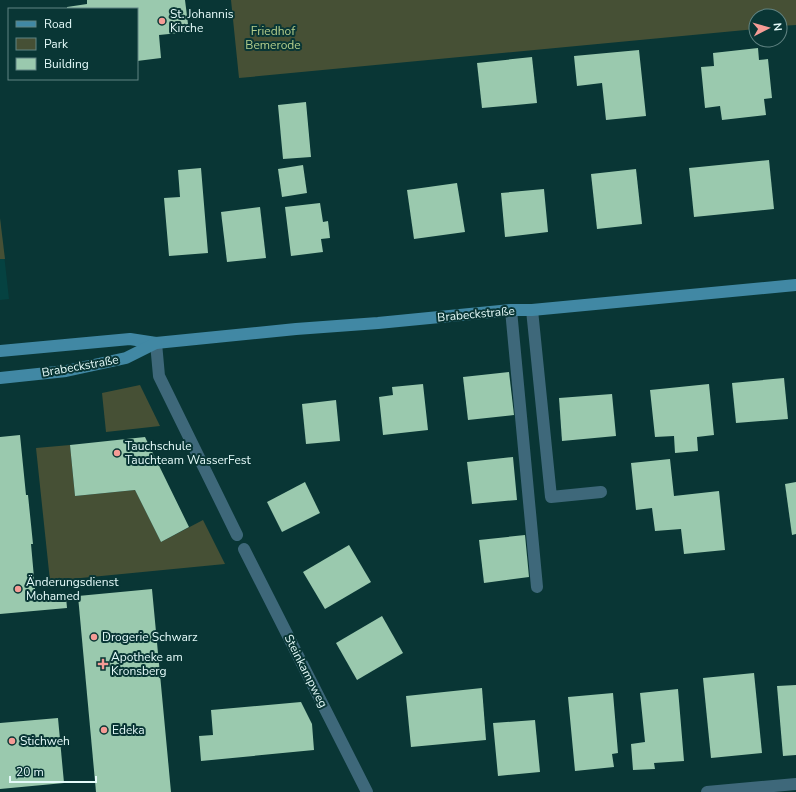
<svg xmlns="http://www.w3.org/2000/svg" width="796" height="792" viewBox="0 0 796 792" font-family="'Nunito Sans',sans-serif">
<style>
.built{fill:#054241}
.green{fill:#465035}
.building{fill:#9ac9ae}
.lines{fill:none;stroke-linecap:round;stroke-linejoin:round}
.lane{stroke:#3e687a;stroke-width:12}
.street{stroke:#3e687a;stroke-width:12}
.secondary{stroke:#4188a4;stroke-width:12}
.poi-dot{fill:#f59c96;stroke:#093635;stroke-width:1.5}
.labels{text-anchor:middle;stroke-width:4;stroke-linejoin:round;paint-order:stroke}
.poi-label{font-size:12px;fill:#e4faf9;stroke:#093635;text-anchor:start}
.park-label{font-size:12px;fill:#b5ce8c;stroke:#093635}
.street-label{font-size:12px;fill:#e4faf9;stroke:#093635}
</style>
<rect width="100%" height="100%" fill="#093635"/>
<!-- built -->
<path class="built" d="M0 218 9 299 0 300Z"/>
<!-- green -->
<g class="green">
<path d="M231 0H796V25L780 26V16H756V29L239 78Z"/>
<path d="M0 218 5 259H0Z"/>
<path d="M140 385 160 426 106 432 102 393Z"/>
<path d="M70 445 75 496 135 490 161 542 203 520 225 564 50 581 36 448Z"/>
</g>
<!-- building -->
<g class="building">
<path d="M87 0H185L189 32 159 35 161 58 137 61V9H67V7L87 4Z"/>
<path d="M758 48 759 60 768 59 772 98 764 99 766 115 722 120 720 106 705 108 701 67 714 66 713 53Z"/>
<path d="M639 50 646 116 606 120 602 83 577 86 574 56Z"/>
<path d="M532 57 537 103 482 108 477 63Z"/>
<path d="M306 102 311 157 283 159 278 105Z"/>
<path d="M769 160 774 209 694 217 689 168Z"/>
<path d="M303 165 307 193 282 197 278 169Z"/>
<path d="M201 168 208 253 169 256 164 198 180 197 178 170Z"/>
<path d="M636 169 642 224 597 229 591 174Z"/>
<path d="M457 183 465 232 414 239 407 190Z"/>
<path d="M544 189 548 232 505 237 501 193Z"/>
<path d="M320 203 323 222 328 221 330 238 321 239 323 252 291 256 285 207Z"/>
<path d="M260 207 266 258 227 262 221 212Z"/>
<path d="M509 372 514 415 468 420 463 377Z"/>
<path d="M784 378 788 419 736 423 732 383Z"/>
<path d="M423 384 428 430 383 435 379 397 393 395 392 387Z"/>
<path d="M709 384 714 435 697 437 698 451 675 453 674 436 655 437 650 390Z"/>
<path d="M612 394 616 436 562 441 559 398Z"/>
<path d="M336 400 340 441 306 444 302 404Z"/>
<path d="M20 435 26 495H28L33 544H31L36 600 66 597 67 608 0 614V437Z"/>
<path d="M145 437 189 527 161 542 135 490 75 496 70 445Z"/>
<path d="M513 457 517 500 472 504 467 462Z"/>
<path d="M670 459 674 496 719 491 725 550 684 554 681 529 655 531 652 508 636 510 631 463Z"/>
<path d="M305 482 320 513 282 532 267 502Z"/>
<path d="M796 482V534L792 535 785 484Z"/>
<path d="M525 535 529 577 484 583 479 540Z"/>
<path d="M349 545 371 582 325 609 303 572Z"/>
<path d="M152 589 171 792H96L78 596Z"/>
<path d="M382 616 403 653 357 680 336 643Z"/>
<path d="M754 673 762 753 711 758 703 678Z"/>
<path d="M796 685V755L783 756 777 686Z"/>
<path d="M482 688 486 740 411 747 406 696Z"/>
<path d="M678 689 684 761 654 763 655 769 633 770 631 744 645 742 640 693Z"/>
<path d="M613 693 618 753 612 754 614 767 575 771 568 697Z"/>
<path d="M301 702 312 724 314 750 201 761 199 736 213 735 211 710Z"/>
<path d="M58 718 64 783 0 789V723Z"/>
<path d="M535 720 540 772 498 776 493 723Z"/>
</g>
<g class="lines">
<!-- lane -->
<g class="lane">
<path d="M511 310 537 587"/>
<path d="M532 310 551 497 601 492"/>
</g>
<!-- street -->
<g class="street">
<path d="M156 343 159 376 237 535"/>
<path d="M244 549 367 792"/>
<path d="M707 792 796 784"/>
</g>
<!-- secondary -->
<g class="secondary">
<path d="M0 351 130 339 156 343 296 329 378 323 511 310H532L796 285"/>
<path d="M0 378 66 371 126 358 156 343"/>
</g>
</g>
<!-- markers -->
<g class="poi-dot">
<circle cx="162" cy="21" r="4"/>
<circle cx="117" cy="453" r="4"/>
<circle cx="18" cy="589" r="4"/>
<circle cx="94" cy="637" r="4"/>
<path d="M101 658h4v4h4v4h-4v4h-4v-4h-4v-4h4z"/>
<circle cx="104" cy="730" r="4"/>
<circle cx="12" cy="741" r="4"/>
</g>
<g class="labels">
<!-- poi labels -->
<g class="poi-label">
<text x="170" y="18">St. Johannis<tspan x="170" dy="14">Kirche</tspan></text>
<text x="125" y="450">Tauchschule<tspan x="125" dy="14">Tauchteam WasserFest</tspan></text>
<text x="26" y="586">Änderungsdienst<tspan x="26" dy="14">Mohamed</tspan></text>
<text x="102" y="641">Drogerie Schwarz</text>
<text x="111" y="661">Apotheke am<tspan x="111" dy="14">Kronsberg</tspan></text>
<text x="112" y="734">Edeka</text>
<text x="20" y="745">Stichweh</text>
</g>
<!-- park labels -->
<g class="park-label">
<text x="273" y="35">Friedhof<tspan x="273" dy="14">Bemerode</tspan></text>
</g>
<!-- street labels -->
<g class="street-label">
<text transform="translate(476 314) rotate(-5)" y="4">Brabeckstraße</text>
<text transform="translate(80 366) rotate(-10)" y="4">Brabeckstraße</text>
<text transform="translate(306 671) rotate(63)" y="4">Steinkampweg</text>
</g>
</g>
<!-- legend -->
<rect x="8" y="8" width="130" height="72" fill="#093635" stroke="#618483"/>
<rect x="16" y="21" width="20" height="6" fill="#4188a4" stroke="#618483"/>
<text x="44" y="28" font-size="12" fill="#e4faf9">Road</text>
<rect x="16" y="38" width="20" height="12" fill="#465035" stroke="#618483"/>
<text x="44" y="48" font-size="12" fill="#e4faf9">Park</text>
<rect x="16" y="58" width="20" height="12" fill="#9ac9ae" stroke="#618483"/>
<text x="44" y="68" font-size="12" fill="#e4faf9">Building</text>
<!-- north arrow -->
<g transform="translate(768 28) rotate(84)"><circle r="19" fill="#093635" stroke="#618483"/>
<path d="M0-3L7 15L0 10L-7 15Z" fill="#f59c96"/>
<text y="-6" font-size="11" font-weight="bold" text-anchor="middle" fill="#e4faf9">N</text>
</g>
<!-- scale -->
<path d="M10 776v6h86v-6" fill="none" stroke="#e4faf9" stroke-width="2"/>
<text x="16" y="776" font-size="12" fill="#e4faf9" stroke="#093635" stroke-width="3" paint-order="stroke">20 m</text>
</svg>
